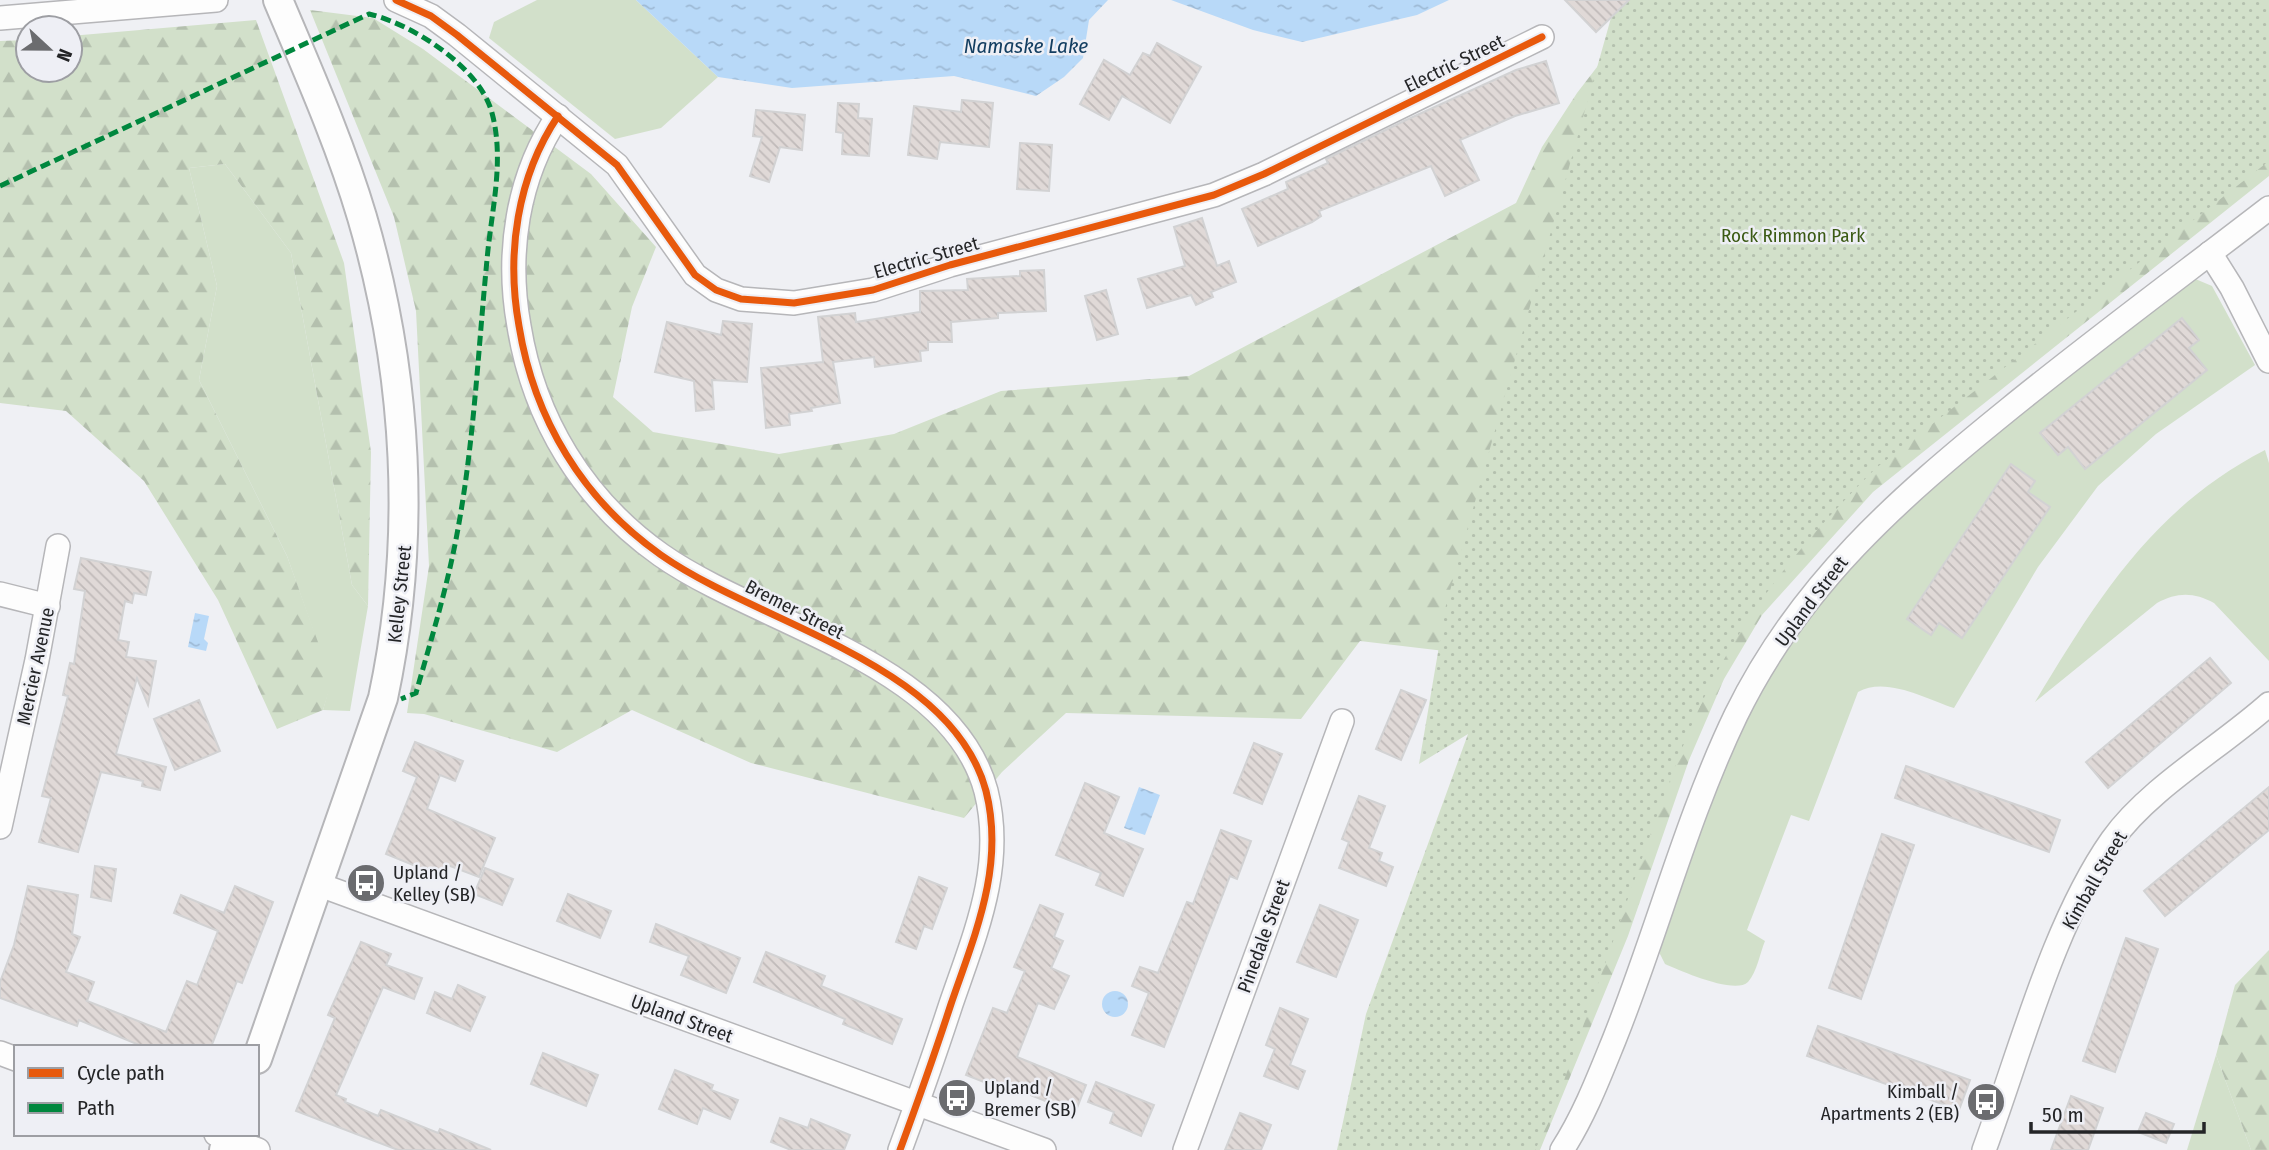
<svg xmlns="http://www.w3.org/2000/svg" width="2269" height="1150" viewBox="0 0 2269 1150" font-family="'Fira Sans Condensed',sans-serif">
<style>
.green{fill:#d2e0ca}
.forest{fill:url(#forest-firs)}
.park{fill:url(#park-dots)}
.water{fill:url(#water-ripples)}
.building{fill:url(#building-back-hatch);stroke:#d2d2d3;stroke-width:2}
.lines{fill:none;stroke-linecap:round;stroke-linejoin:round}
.minor-casing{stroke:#b6b6b9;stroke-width:26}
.tertiary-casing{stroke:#b6b6b9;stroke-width:32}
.minor{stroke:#fdfdfd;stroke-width:23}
.tertiary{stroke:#fdfdfd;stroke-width:28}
.quiet{stroke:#00873e;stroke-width:5;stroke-dasharray:10 5;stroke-linecap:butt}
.cycleway-casing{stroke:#eeeff5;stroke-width:11}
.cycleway{stroke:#e8590c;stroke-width:7}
.labels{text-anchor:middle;stroke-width:5;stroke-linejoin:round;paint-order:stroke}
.street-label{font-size:19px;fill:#242527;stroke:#eeeff5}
.park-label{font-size:19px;fill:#3b5a15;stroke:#eeeff5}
.poi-label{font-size:19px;fill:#242527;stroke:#eeeff5;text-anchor:start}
.water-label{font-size:21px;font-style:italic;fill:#133e61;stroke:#eeeff5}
</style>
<defs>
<pattern id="forest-firs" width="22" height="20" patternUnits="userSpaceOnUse" patternTransform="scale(1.75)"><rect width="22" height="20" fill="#d2e0ca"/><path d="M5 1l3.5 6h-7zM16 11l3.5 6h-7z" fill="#b4c0ae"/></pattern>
<pattern id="park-dots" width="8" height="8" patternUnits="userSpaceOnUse" patternTransform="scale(1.75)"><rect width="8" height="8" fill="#d2e0ca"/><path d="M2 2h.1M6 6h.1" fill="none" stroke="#b4c0ae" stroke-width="1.8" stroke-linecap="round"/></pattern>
<pattern id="water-ripples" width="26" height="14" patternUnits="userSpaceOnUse" patternTransform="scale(1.75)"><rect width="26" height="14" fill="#b8d9f8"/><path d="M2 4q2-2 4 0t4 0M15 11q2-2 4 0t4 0" fill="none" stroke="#9ebad5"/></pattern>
<pattern id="building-back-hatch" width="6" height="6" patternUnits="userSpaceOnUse" patternTransform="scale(1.75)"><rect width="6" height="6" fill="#e0d9d7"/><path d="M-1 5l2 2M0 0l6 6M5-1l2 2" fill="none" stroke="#c0bab9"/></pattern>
</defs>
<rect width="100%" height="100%" fill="#eff0f4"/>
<!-- green -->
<g class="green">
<path d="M537 0H636L718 77 661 128 615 139 489 38 494 22Z"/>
<path d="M225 164 291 253 352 585 368 606 350 711 323 710 331 681 287 556 199 380 217 286 189 168Z"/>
<path d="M2193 278 2212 286 2255 365 2156 434 2098 486 2038 567 1954 708C1926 699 1886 676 1858 692L1809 821 1791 815 1747 930 1765 941C1760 953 1757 972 1748 982 1735 995 1681 971 1665 964L1658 950 1720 775 1752 705 1786 645 1834 580 1905 504Z"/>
<path d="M2265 450 2269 463V661L2214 603C2194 592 2177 592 2157 603L2035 702C2097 599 2154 507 2265 450Z"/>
<path d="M2216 1055 2251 1150H2187Z"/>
</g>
<!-- forest -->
<g class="forest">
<path d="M2269 0V176L1873 492 1762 615 1724 679 1689 760 1628 936 1540 1150H1361L1475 714 1453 652 1360 641 1301 719 1066 713 1002 772 964 818 751 763 632 710 557 752 424 714 407 713 429 566 416 311 394 217 310 10 373 18 423 49 591 174 656 247 632 307 613 397 653 432 779 454 894 434 1001 391 1189 376 1516 203 1542 147 1577 93 1644 6Z"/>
<path d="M256 20 344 263 371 452 368 606 352 585 291 253 225 164 189 168 217 286 199 380 287 556 332 681 323 710 277 729 218 600 144 481 66 411 0 403V41L28 40V70H70V36Z"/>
<path d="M2269 950V1150H2251L2216 1055 2235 985Z"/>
</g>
<!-- park -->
<path class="park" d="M1616 0H2269V161L1876 468C1821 523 1770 580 1730 649 1690 716 1666 791 1640 864 1611 948 1581 1031 1552 1115L1535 1150H1337L1366 1014 1468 734 1419 764 1446 605Z"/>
<!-- water -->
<g class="water">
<path d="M636 0H1108L1089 20 1083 58 1064 77 1036 96 954 76 792 88 718 77Z"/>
<path d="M1171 0H1449L1417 15 1302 42 1253 30Z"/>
<path d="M195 613 209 616 204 639 208 643 206 651 188 647Z"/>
<path d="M1139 787 1160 795 1145 835 1124 828Z"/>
<circle cx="1115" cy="1004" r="13"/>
</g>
<!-- building -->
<g class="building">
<path d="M1565 0H1629L1596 32Z"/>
<path d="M1157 43 1201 67 1170 123 1122 96 1109 120 1080 104 1104 60 1130 75 1143 53 1150 56Z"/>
<path d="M1546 61 1559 103 1515 116 1460 140 1479 180 1445 196 1431 166 1319 211 1321 216 1312 222 1258 246 1242 209 1288 189 1286 182 1328 163 1326 159 1404 121 1516 70Z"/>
<path d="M962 100 993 103 989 147 940 142 937 159 908 155 914 106 961 112Z"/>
<path d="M838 103 859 104 858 118 872 119 869 156 842 154 843 133 836 132Z"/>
<path d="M756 110 805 115 802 150 780 147 769 182 750 176 762 137 753 136Z"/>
<path d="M1020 143 1052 145 1049 191 1017 189Z"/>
<path d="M1202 218 1217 266 1229 261 1236 282 1211 292 1213 297 1196 305 1191 295 1147 308 1138 279 1185 266 1174 227Z"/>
<path d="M1044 270 1046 311 998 313V318L951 322 952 342H928V350L920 351 921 361 875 367 874 357 833 362 840 403 811 408 812 411 789 414 790 425 766 428 761 368 823 362 818 317 855 313 856 322 920 312V291L968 290 967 279 1020 276V271Z"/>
<path d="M1106 290 1118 334 1097 340 1085 296Z"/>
<path d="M2182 318 2199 340 2189 348 2207 370 2085 469 2068 447 2058 455 2040 433Z"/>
<path d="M723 321 752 324 747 382 712 380 714 409 696 411 694 381 655 372 667 322 721 335Z"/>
<path d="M2011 464 2035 481 2028 492 2050 507 1962 638 1939 623 1931 635 1907 619Z"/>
<path d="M81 558 151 572 146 595 134 593 132 603 125 601 118 640 129 642 126 657 156 661 148 705 137 678 116 754 166 767 160 790 142 786 143 781 101 772 78 852 39 842 51 798 42 796 68 696 63 695 70 663 74 664 85 591 74 589Z"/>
<path d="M2210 658 2231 683 2108 788 2086 762Z"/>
<path d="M1401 690 1426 700 1401 760 1376 749Z"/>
<path d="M199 700 220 751 175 770 154 719Z"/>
<path d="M415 742 463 761 455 781 440 775 427 809 495 838 479 877 445 864 440 876 386 854 417 777 403 771Z"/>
<path d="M1254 743 1282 754 1262 804 1234 793Z"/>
<path d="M1906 766 2060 820 2049 852 1895 798Z"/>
<path d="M1085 783 1119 797 1104 833 1143 849 1123 896 1096 885 1101 873 1056 855Z"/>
<path d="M2269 787V830L2165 916 2144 891Z"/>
<path d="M1359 796 1385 806 1369 848 1382 853 1379 861 1393 867 1386 886 1339 868 1349 842 1342 839Z"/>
<path d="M1221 830 1251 841 1237 879 1230 876 1164 1047 1132 1035 1149 993 1132 986 1140 967 1158 973 1187 902 1193 904Z"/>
<path d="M1882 834 1914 845 1861 999 1829 988Z"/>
<path d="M95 866 116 869 111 901 91 897Z"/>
<path d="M485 868 513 879 502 905 474 894Z"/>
<path d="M919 877 947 888 932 929 924 926 916 949 896 942Z"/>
<path d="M28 886 78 895 72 934 80 937 66 972 94 982 87 1001 166 1032 187 981 197 985 218 931 174 913 181 895 224 913 235 886 273 902 242 983 237 981 211 1047H144L79 1020 77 1026 0 998V982L14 945Z"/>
<path d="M568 894 611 911 600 938 557 921Z"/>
<path d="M1040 905 1063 914 1054 937 1063 941 1051 968 1069 976 1054 1009 1038 1003 1017 1057 1086 1085 1075 1113 1006 1085 1004 1090 966 1075 993 1008 1007 1013 1025 971 1014 967Z"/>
<path d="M1320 905 1358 920 1336 977 1297 962Z"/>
<path d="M656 924 740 958 726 993 681 975 689 956 650 942Z"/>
<path d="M2126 938 2158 949 2115 1072 2083 1061Z"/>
<path d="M361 942 391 954 386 965 422 978 414 999 383 987 336 1095 346 1099 345 1102 378 1116 381 1110 438 1133 440 1129 491 1150H398L296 1111 335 1018 328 1015Z"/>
<path d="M766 952 825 976 821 986 902 1019 892 1044 843 1024 845 1019 754 982Z"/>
<path d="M458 985 485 997 470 1031 427 1013 435 992 452 999Z"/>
<path d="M1280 1008 1308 1019 1290 1065 1305 1071 1298 1089 1264 1076 1275 1049 1266 1045Z"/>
<path d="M1818 1026 1970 1080 1959 1110 1807 1056Z"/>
<path d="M543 1053 598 1075 586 1106 531 1084Z"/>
<path d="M675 1070 713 1085 711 1090 738 1100 730 1119 703 1108 697 1124 659 1109Z"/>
<path d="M1096 1082 1154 1105 1141 1136 1110 1123 1114 1112 1088 1102Z"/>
<path d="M2071 1096 2103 1108 2088 1150H2051Z"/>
<path d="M1240 1113 1271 1125 1261 1150H1225Z"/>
<path d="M2146 1113 2174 1124 2166 1143 2138 1132Z"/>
<path d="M780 1118 808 1128 811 1119 850 1135 844 1150H791L771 1142Z"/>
</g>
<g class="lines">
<defs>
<g id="minor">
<path d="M396 0 431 16 457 35 617 165 695 275 716 290 741 299 794 303 873 290 950 265 1214 195 1264 174 1542 37"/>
<path d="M0 18 216 0"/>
<path d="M558 116C517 177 506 254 519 326 534 419 583 500 661 555 759 624 952 663 986 791 1005 866 975 934 951 1004 935 1053 918 1101 900 1150"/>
<path d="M2210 253 2232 288 2269 361"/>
<path d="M0 594 48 606"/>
<path d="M0 827 37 660 58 546"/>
<path d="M320 885 1044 1150"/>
<path d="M0 1053 16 1059"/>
<path d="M216 1134 258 1150"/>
<path d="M1185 1150 1342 721"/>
<path d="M1562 1150C1584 1116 1599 1077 1614 1040 1657 933 1686 819 1736 715 1800 584 1898 499 2009 409 2094 340 2182 275 2269 208"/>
<path d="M1984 1150C2020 1053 2053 924 2112 840 2149 788 2221 747 2269 704"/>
</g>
<g id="tertiary">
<path d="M257 1059 383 698C417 539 408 374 362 217 340 143 308 71 278 0"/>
<path d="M224 1150 230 1134"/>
</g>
</defs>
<!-- minor casing -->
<use href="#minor" class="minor-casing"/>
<!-- tertiary casing -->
<use href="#tertiary" class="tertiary-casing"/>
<!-- minor -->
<use href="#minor" class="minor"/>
<!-- tertiary -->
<use href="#tertiary" class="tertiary"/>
<!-- quiet -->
<path class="quiet" d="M0 186 369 14C412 24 480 67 492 113 505 161 491 212 487 260 478 351 474 444 457 534 447 588 431 640 416 693L401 699"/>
<defs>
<g id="cycleway">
<path d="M396 0 431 16 457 35 617 165 695 275 716 290 741 299 794 303 873 290 950 265 1214 195 1264 174 1542 37"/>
<path d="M558 116C517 177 506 254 519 326 534 419 583 500 661 555 759 624 952 663 986 791 1005 866 975 934 951 1004 935 1053 918 1101 900 1150"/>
</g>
</defs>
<!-- cycleway casing -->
<use href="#cycleway" class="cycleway-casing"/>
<!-- cycleway -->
<use href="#cycleway" class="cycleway"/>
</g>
<!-- icons -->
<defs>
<symbol id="bus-disc" viewBox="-11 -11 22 22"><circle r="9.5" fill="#6b6c6f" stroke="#eeeff5"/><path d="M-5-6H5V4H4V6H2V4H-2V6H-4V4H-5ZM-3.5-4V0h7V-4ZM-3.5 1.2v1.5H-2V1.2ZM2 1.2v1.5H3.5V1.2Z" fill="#fff"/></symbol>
</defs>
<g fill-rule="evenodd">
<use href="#bus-disc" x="344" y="861" width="44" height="44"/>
<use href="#bus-disc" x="935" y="1076" width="44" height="44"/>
<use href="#bus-disc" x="1964" y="1080" width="44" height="44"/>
</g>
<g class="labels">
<!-- street labels -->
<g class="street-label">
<text transform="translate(1454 63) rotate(-26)" y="7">Electric Street</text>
<text transform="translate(926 257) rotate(-16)" y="7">Electric Street</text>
<text transform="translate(399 594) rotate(-84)" y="7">Kelley Street</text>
<text transform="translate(1811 601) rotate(-53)" y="7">Upland Street</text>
<text transform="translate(795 609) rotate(27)" y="7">Bremer Street</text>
<text transform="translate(35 666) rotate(-78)" y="7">Mercier Avenue</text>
<text transform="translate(2094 880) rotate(-60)" y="7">Kimball Street</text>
<text transform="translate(1263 936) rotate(-70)" y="7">Pinedale Street</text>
<text transform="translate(682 1018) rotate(20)" y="7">Upland Street</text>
</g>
<!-- park labels -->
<g class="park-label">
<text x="1793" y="242">Rock Rimmon Park</text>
</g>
<!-- poi labels -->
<g class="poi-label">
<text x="393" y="879">Upland /<tspan x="393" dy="22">Kelley (SB)</tspan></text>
<text x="984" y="1094">Upland /<tspan x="984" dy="22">Bremer (SB)</tspan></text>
<text x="1959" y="1098" text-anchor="end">Kimball /<tspan x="1959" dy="22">Apartments 2 (EB)</tspan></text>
</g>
<!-- water labels -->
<g class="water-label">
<text x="1026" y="53">Namaske Lake</text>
</g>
</g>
<!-- legend -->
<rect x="14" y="1045" width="245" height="91" fill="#eeeff5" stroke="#9d9ea3" stroke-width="2"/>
<rect x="28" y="1068" width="35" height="10" fill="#e8590c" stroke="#9d9ea3" stroke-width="2"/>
<text x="77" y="1080" font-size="21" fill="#242527">Cycle path</text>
<rect x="28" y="1103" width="35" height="10" fill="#00873e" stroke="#9d9ea3" stroke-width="2"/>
<text x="77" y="1115" font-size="21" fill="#242527">Path</text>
<!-- north arrow -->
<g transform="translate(49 49) rotate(112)"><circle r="33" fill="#eeeff5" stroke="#9d9ea3" stroke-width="2"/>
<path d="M0-5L12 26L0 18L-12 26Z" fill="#6b6c6f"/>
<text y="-10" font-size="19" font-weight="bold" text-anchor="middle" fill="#242527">N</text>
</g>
<!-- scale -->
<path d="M2031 1122v10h173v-10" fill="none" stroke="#242527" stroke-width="3.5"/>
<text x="2042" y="1122" font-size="21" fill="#242527" stroke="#eeeff5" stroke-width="5" paint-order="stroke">50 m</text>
</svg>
